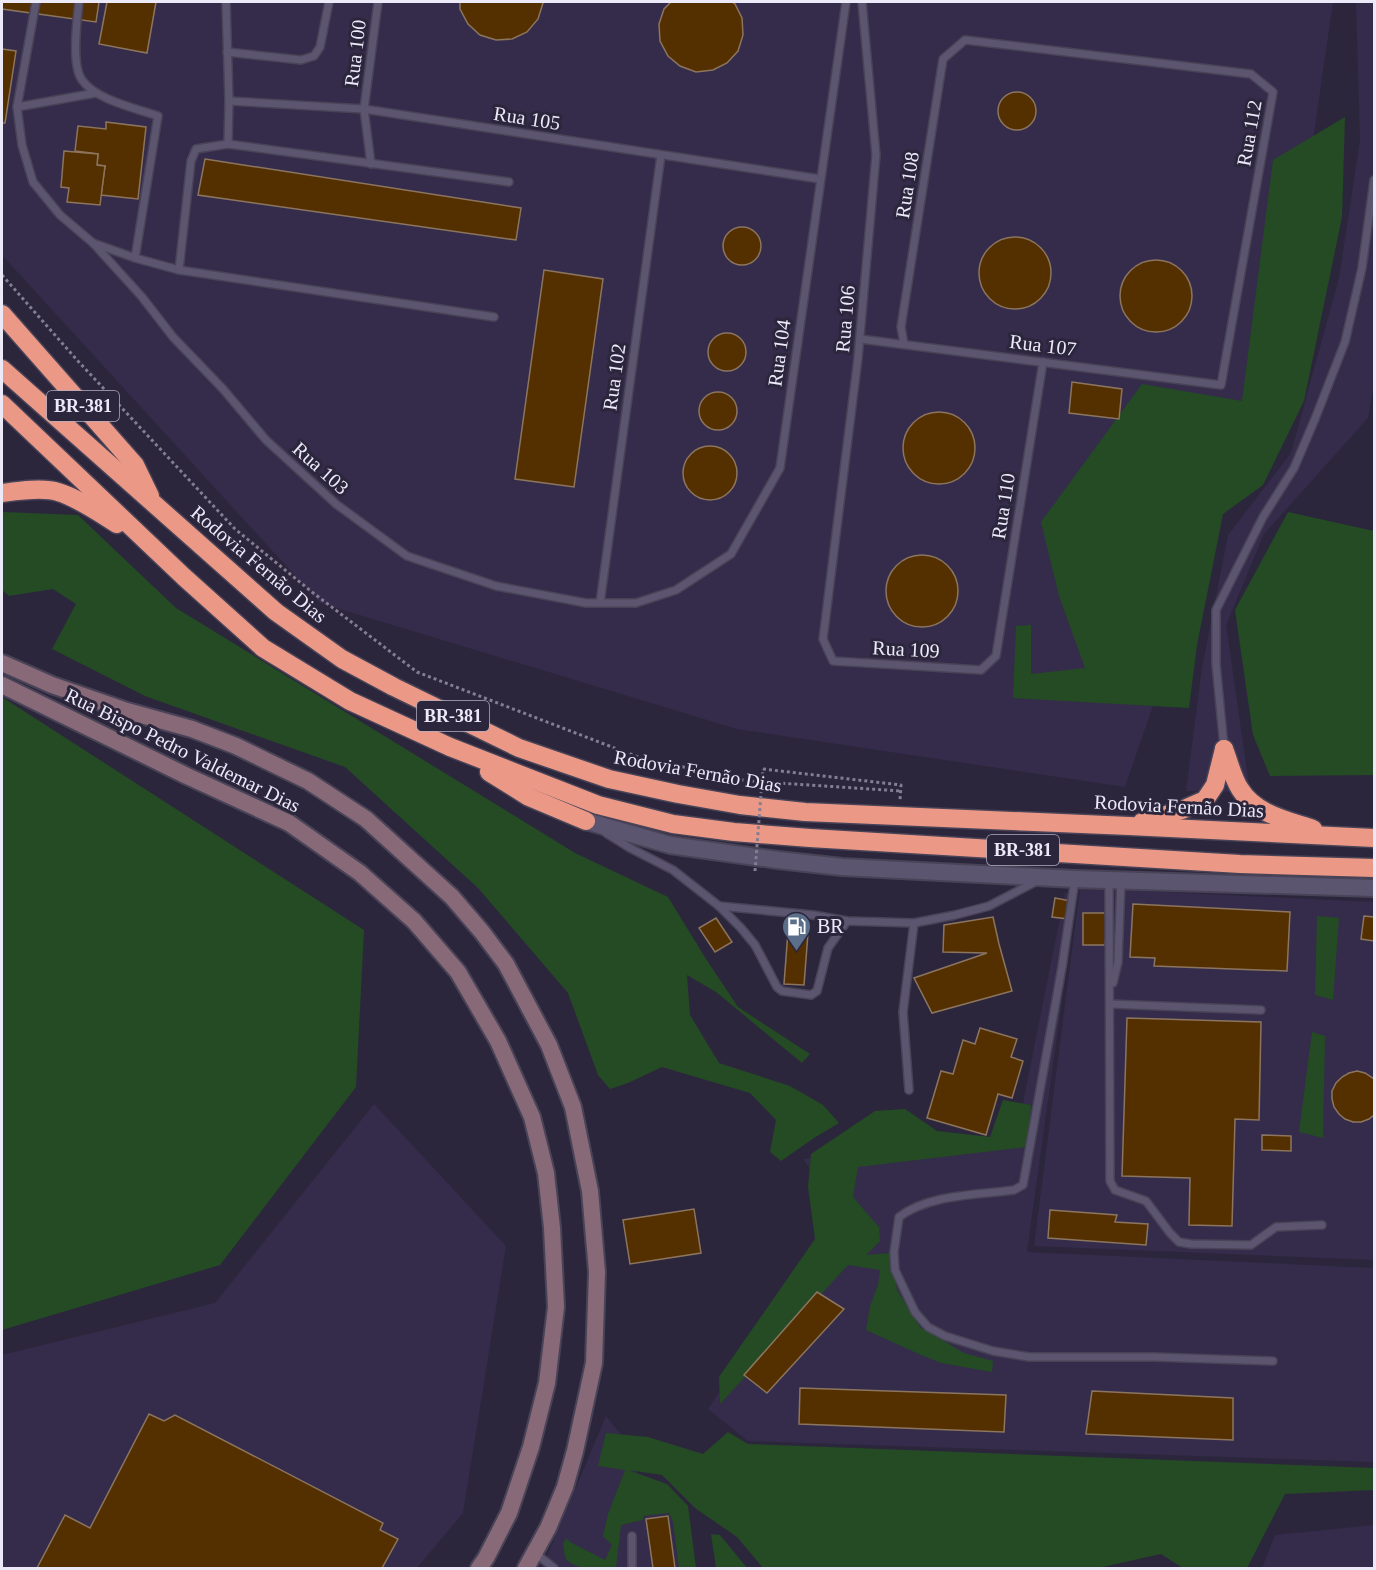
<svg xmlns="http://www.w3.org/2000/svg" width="1376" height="1570" viewBox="0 0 1376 1570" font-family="'Times New Roman',serif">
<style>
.built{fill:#342c4a}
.green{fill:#244b24}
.building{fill:#543000;stroke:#8c755f;stroke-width:1.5}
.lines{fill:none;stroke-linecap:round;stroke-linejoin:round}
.service-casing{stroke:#494357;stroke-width:10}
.tertiary-casing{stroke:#494357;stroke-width:20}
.secondary-casing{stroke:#494357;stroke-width:20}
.motorway-casing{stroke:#494357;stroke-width:21}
.path{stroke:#837e92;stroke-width:3;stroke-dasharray:3 3;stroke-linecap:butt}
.service{stroke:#5c5570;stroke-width:7}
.tertiary{stroke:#5c5570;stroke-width:16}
.secondary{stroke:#876977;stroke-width:16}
.motorway{stroke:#eb9986;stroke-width:18}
.path-bridge{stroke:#837e92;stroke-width:3;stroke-dasharray:3 3;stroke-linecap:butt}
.labels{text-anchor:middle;stroke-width:6;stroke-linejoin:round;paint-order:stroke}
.shield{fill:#2c263d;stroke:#b2aec1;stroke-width:1.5}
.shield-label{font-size:18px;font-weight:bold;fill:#ece9f9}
.street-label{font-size:20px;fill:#ece9f9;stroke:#2c263d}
.poi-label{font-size:20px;fill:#ece9f9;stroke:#2c263d;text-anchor:start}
</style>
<rect width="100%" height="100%" fill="#2c263d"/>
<!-- built -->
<g class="built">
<path d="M2 2H1333L1288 314 1125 787 737 729 320 603 2 255Z"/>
<path d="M1356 2H1374V383L1368 418 1264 534 1226 625 1250 792 1186 791 1202 668 1228 535 1291 453 1339 278 1360 140Z"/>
<path d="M1080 888 1374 902V1260L1034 1246Z"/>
<path d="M1077 891 1027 1252 1374 1268V1462L748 1441 708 1409 839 1210 803 1159 1016 1138 1065 893Z"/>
<path d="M374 1104 506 1246 463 1513 417 1568H2V1355L215 1303Z"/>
<path d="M606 1416 632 1449 637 1476 667 1492 695 1568H542Z"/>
<path d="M1374 1525V1568H1262L1275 1535Z"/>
</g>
<!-- green -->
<g class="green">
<path d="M1345 117 1342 217 1304 401 1263 485 1223 514 1197 645 1189 708 1013 698 1016 626 1031 625V674L1085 668 1059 596 1041 522 1142 384 1242 401 1273 160Z"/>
<path d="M3 512 78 515 176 608 575 853 668 897 706 959 738 1007 810 1054 802 1063 716 992 687 975 690 1015 719 1063 790 1086 823 1105 839 1123 814 1138 781 1161 770 1152 776 1120 750 1093 662 1067 628 1083 610 1089 598 1075 568 993 478 888 345 767 145 696 52 649 76 604 53 589 9 596 2 590V514Z"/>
<path d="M1288 512 1374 531V775L1270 776 1253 735 1235 610Z"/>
<path d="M2 697 364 930 356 1087 220 1265 2 1330Z"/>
<path d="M1317 916 1339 918 1333 1000 1315 995Z"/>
<path d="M1312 1032 1325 1036 1323 1138 1299 1132Z"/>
<path d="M1003 1100 1031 1105 1027 1147 858 1167 853 1197 879 1227 880 1241 866 1255 891 1253 897 1290 920 1327 964 1353 993 1361 992 1372 941 1363 921 1355 866 1330 870 1306 878 1285 880 1270 848 1265 720 1404 719 1377 815 1239 808 1187 811 1154 875 1111 905 1109 937 1131 990 1137Z"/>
<path d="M728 1432 748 1444 1374 1468V1490L1285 1494 1247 1568H1183L1161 1554 1098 1568H763L737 1537 695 1508 662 1475 628 1470 667 1484 688 1506 696 1568H679L673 1522 669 1513 643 1516V1520L621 1525 616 1568C601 1569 574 1570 566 1559 564 1555 564 1549 563 1544L566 1538 570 1542 605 1560 612 1545 603 1536 608 1514 625 1470 598 1466 606 1433 648 1437 703 1454Z"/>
<path d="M711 1534 720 1535 747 1568H716Z"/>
</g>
<!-- building -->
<g class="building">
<path d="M2 2H99L96 22 2 9Z"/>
<path d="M107 2H156L147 53 99 44Z"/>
<path d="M460 2H543V3L538 19 527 32 512 39 496 40 480 35 468 24 460 9Z"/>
<path d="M671 2H732L735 4 742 18 743 35 738 51 727 63 713 70 696 72 680 66 668 56 660 41 659 24 664 9Z"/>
<path d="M2 49 16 51 5 123H2Z"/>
<circle cx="1017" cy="111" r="19"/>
<path d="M106 122 146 127 138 199 101 195 105 166 97 165 98 154 75 151 78 126 106 129Z"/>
<path d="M64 151 98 154 97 165 105 166 100 205 67 202 69 188 61 187Z"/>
<path d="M205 159 521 208 516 240 198 195Z"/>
<circle cx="742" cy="246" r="19"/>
<circle cx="1015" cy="273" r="36"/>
<circle cx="1156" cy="296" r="36"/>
<path d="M544 270 603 279 574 487 515 479Z"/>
<circle cx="727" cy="352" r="19"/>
<path d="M1072 382 1122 389 1119 419 1069 413Z"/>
<circle cx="718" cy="411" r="19"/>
<circle cx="939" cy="448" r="36"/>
<circle cx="710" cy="473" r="27"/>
<circle cx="922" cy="591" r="36"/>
<path d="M1055 898 1071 901 1068 919 1052 917Z"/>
<path d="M1133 904 1290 912 1287 971 1154 966 1155 958 1130 957Z"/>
<path d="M1083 913H1105L1108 915 1105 945H1083Z"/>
<path d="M1364 916 1374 917V941L1361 939Z"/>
<path d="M993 917 999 944 1012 991 932 1013 914 978 987 953 943 952 944 925Z"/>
<path d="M716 918 732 942 715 952 699 928Z"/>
<path d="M789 918 809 920 804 985 784 984Z"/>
<path d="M1127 1018 1261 1022 1259 1120 1235 1119 1232 1226 1189 1225 1190 1178 1122 1176Z"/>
<path d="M980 1028 1017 1039 1011 1057 1023 1061 1012 1098 998 1094 986 1135 927 1118 941 1071 953 1074 963 1040 975 1044Z"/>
<path d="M1357 1071 1365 1073 1374 1079V1115L1369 1119 1361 1122H1353L1345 1119 1339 1114 1334 1107 1332 1099V1091L1336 1083 1342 1077 1349 1073Z"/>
<path d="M1262 1135 1291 1136V1151L1262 1150Z"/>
<path d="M694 1209 701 1253 630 1264 623 1220Z"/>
<path d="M1050 1210 1117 1215 1115 1222 1148 1224 1146 1245 1048 1238Z"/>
<path d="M817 1292 844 1309 767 1393 744 1375Z"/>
<path d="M800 1388 1006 1395 1004 1432 799 1424Z"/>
<path d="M1092 1391 1233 1398V1440L1086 1434Z"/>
<path d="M149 1414 164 1421 175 1415 383 1523 380 1530 398 1539 382 1568H37L65 1515 90 1528Z"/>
<path d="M668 1516 675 1568H653L646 1519Z"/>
</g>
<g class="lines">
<defs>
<g id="service">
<path d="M36 2 17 107 22 145 33 182 60 215 93 243 135 258 179 270 494 317"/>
<path d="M79 2C77 20 71 65 82 80 96 100 135 108 158 116L135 258"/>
<path d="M226 2 229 101 228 144"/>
<path d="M862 2 876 155 858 358 823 639 833 661 981 670 996 656 1043 362"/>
<path d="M227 52 301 60 314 56 320 47 329 2"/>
<path d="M229 101 364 109 820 179"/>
<path d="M17 107 96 93"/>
<path d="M371 164 364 109 378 2"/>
<path d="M93 243 142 297 173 337 223 389 266 440 336 504 407 556 496 586 586 603H636L676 590 731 554 780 468 846 2"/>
<path d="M179 270 191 161 196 149 228 144 509 182"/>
<path d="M860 339 1221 385 1273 92 1251 74 965 40 943 59 901 327 904 344"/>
<path d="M600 603 661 155"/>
<path d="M1224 747 1216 664V610L1263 517 1294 468 1315 419 1345 342 1362 268 1374 180"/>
<path d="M606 833 630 848 673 870 719 906 741 928 755 945 777 987 782 991 811 995 817 991 828 948 847 921"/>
<path d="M1075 879 1062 967 1023 1185 1014 1190C978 1195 929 1194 899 1217L894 1252 895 1270 915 1312 928 1327 945 1336 993 1351 1029 1357H1154L1273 1361"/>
<path d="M1109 880 1110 1181 1115 1190 1146 1201 1170 1233 1179 1242 1191 1244 1251 1245 1276 1227 1322 1225"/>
<path d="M719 906 813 915 847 921 914 923 955 915 989 906 1035 882"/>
<path d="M1113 983 1118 962 1121 881"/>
<path d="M1110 1004 1261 1010"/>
<path d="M909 1090 903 1012 914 923"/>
<path d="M632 1536V1568"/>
<path d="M535 1553 554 1568"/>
</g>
<path id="tertiary" d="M586 821 670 845 778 860 842 867 1075 879 1374 888"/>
<g id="secondary">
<path d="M2 663 52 685 127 711 192 729 236 746 308 781 366 819 452 897 482 932 506 964 549 1045 573 1107 590 1191 597 1272 594 1363 575 1451 565 1487 548 1528 526 1568"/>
<path d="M2 685 187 776 289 823 360 873 414 921 458 972 498 1041 532 1117 546 1173 552 1228 556 1307 547 1383 531 1447 509 1513 486 1558 479 1568"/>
</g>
<g id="motorway">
<path d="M2 314 135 465 150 496"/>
<path d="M2 369 276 612 342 659 394 687 519 748 609 779 678 794 740 805 805 812 1129 826 1374 838"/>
<path d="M2 404 184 577 263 648 350 701 450 747 598 805 673 824 734 832 810 838 1240 864 1374 868"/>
<path d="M2 493C17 491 43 487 58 492 76 497 101 514 117 524"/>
<path d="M1224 749C1229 761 1233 779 1240 789 1255 814 1287 820 1313 829"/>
<path d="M489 772 529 797 586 821"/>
<path d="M1142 822 1182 810 1205 800 1215 785 1224 749"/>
</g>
</defs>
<!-- service casing -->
<use href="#service" class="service-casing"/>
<!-- tertiary casing -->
<use href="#tertiary" class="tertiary-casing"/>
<!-- secondary casing -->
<use href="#secondary" class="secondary-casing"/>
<!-- motorway casing -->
<use href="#motorway" class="motorway-casing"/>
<!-- path -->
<g class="path">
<path d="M2 275 77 360 235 529 312 592 417 672 638 757 747 781 901 791"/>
<path d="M763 769 901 785 900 800"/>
</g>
<!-- service -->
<use href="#service" class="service"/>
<!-- tertiary -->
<use href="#tertiary" class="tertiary"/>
<!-- secondary -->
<use href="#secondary" class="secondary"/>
<!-- motorway -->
<use href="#motorway" class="motorway"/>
<!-- path-bridge -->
<path class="path-bridge" d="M755 871 763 769"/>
</g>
<!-- icons -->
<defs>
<symbol id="fuel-pin" viewBox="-11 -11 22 30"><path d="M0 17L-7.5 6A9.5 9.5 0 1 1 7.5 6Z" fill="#5c6f8a" stroke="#2c263d"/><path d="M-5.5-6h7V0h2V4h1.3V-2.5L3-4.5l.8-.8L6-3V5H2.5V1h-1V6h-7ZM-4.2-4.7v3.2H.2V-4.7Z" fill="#fff"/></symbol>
</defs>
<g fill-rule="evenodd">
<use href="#fuel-pin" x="780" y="910" width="33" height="45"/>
</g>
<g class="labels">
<!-- shield labels -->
<g class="shield">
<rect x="47" y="391" width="72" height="30" rx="4.5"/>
<rect x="417" y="701" width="72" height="30" rx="4.5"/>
<rect x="987" y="835" width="72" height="30" rx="4.5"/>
</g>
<g class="shield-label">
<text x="83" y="412">BR-381</text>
<text x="453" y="722">BR-381</text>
<text x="1023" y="856">BR-381</text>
</g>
<!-- street labels -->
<g class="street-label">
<text transform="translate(355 53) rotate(-83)" y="7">Rua 100</text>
<text transform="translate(527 118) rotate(9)" y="7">Rua 105</text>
<text transform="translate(1249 133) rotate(-80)" y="7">Rua 112</text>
<text transform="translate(907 185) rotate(-81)" y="7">Rua 108</text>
<text transform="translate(845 319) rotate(-85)" y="7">Rua 106</text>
<text transform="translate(1043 345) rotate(7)" y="7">Rua 107</text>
<text transform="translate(779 353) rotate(-82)" y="7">Rua 104</text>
<text transform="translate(614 377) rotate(-82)" y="7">Rua 102</text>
<text transform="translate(321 468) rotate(42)" y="7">Rua 103</text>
<text transform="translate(1003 506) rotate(-81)" y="7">Rua 110</text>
<text transform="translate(259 564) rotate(40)" y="7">Rodovia Fernão Dias</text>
<text transform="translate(906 649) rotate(3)" y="7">Rua 109</text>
<text transform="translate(183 750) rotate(26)" y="7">Rua Bispo Pedro Valdemar Dias</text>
<text transform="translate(698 771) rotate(10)" y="7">Rodovia Fernão Dias</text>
<text transform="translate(1179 806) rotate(3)" y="7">Rodovia Fernão Dias</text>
</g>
<!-- poi labels -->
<g class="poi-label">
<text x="817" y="933">BR</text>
</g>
</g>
<!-- border -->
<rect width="1376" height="1570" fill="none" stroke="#ece9f9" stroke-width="6"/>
</svg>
